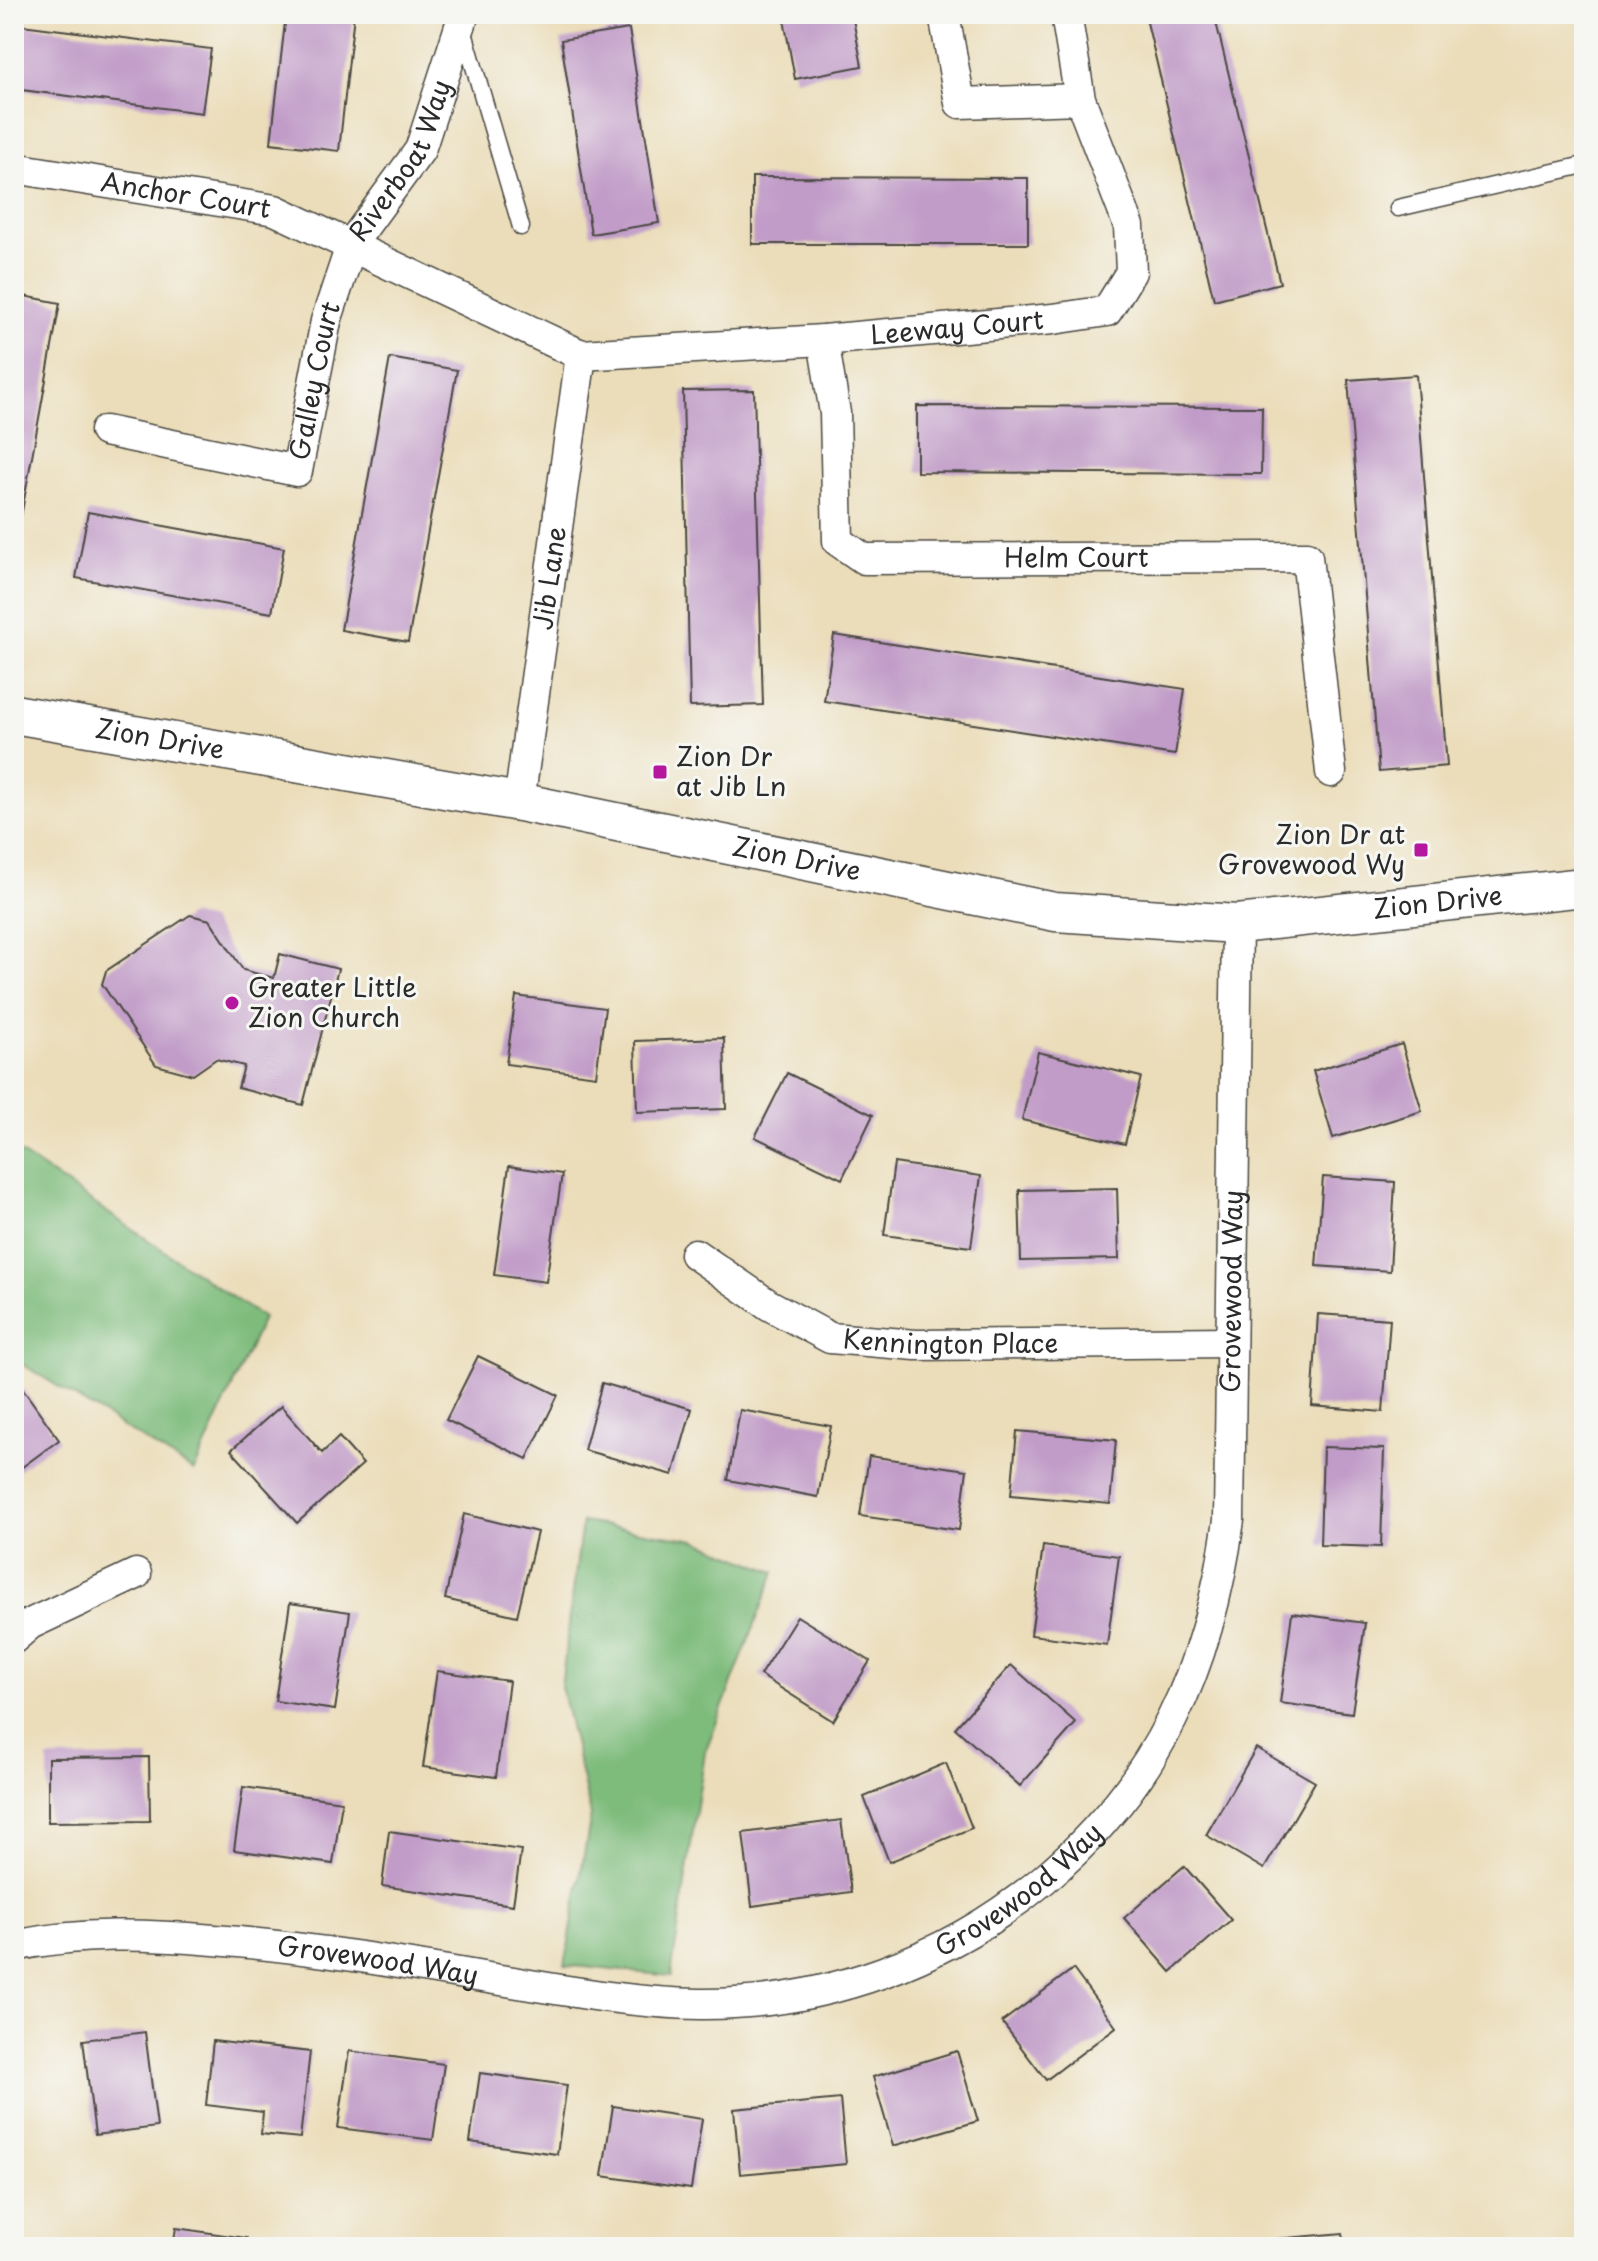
<svg xmlns="http://www.w3.org/2000/svg" width="1598" height="2261" viewBox="0 0 1598 2261" font-family="'Playpen Sans',sans-serif">
<style>
.forest{fill:#7ebc7c;stroke:#547454;stroke-width:2}
.building{fill:#c19cc8}
.lines{fill:none;stroke-linecap:round;stroke-linejoin:round}
.service-casing{stroke:#484640;stroke-width:19}
.minor-casing{stroke:#484640;stroke-width:33}
.tertiary-casing{stroke:#484640;stroke-width:41}
.service{stroke:#fff;stroke-width:16}
.minor{stroke:#fff;stroke-width:30}
.tertiary{stroke:#fff;stroke-width:38}
.poi-dot{fill:#b5179e;stroke:#f6f6f2;stroke-width:3}
.labels{text-anchor:middle;stroke-width:6;stroke-linejoin:round;paint-order:stroke}
.street-label{font-size:26px;fill:#2b2b2b;stroke:#f6f6f2}
.poi-label{font-size:26px;fill:#2b2b2b;stroke:#f6f6f2;text-anchor:start}
</style>
<rect width="100%" height="100%" fill="#f6f6f2"/>
<filter id="ink" filterUnits="userSpaceOnUse"><feTurbulence type="fractalNoise" baseFrequency=".0125" numOctaves="2"/><feDisplacementMap in="SourceGraphic" scale="16" xChannelSelector="R" yChannelSelector="G"/><feConvolveMatrix kernelMatrix="1 2 1 2 8 2 1 2 1" color-interpolation-filters="sRGB"/></filter>
<filter id="wash" filterUnits="userSpaceOnUse"><feTurbulence type="fractalNoise" baseFrequency=".006" numOctaves="4" result="noise"/><feDisplacementMap in="SourceGraphic" scale="32" xChannelSelector="R" yChannelSelector="G"/><feGaussianBlur stdDeviation="1.8" result="paint"/><feColorMatrix in="noise" values="0 0 0 0 0 0 0 0 0 0 0 0 0 0 0 0 0 1.4 0 .05"/><feComposite in="paint" operator="in"/></filter>
<g filter="url(#wash)">
<rect width="100%" height="100%" fill="#ebddb9"/>
<!-- forest -->
<g class="forest">
<path d="M14 1149 263 1318 194 1471 14 1359Z"/>
<path d="M582 1522 696 1540 775 1572 705 1752 671 1976 565 1965 591 1815 561 1687Z"/>
</g>
<g id="blocks">
<!-- building -->
<g class="building">
<path d="M286 14H354L339 151 271 143Z"/>
<path d="M783 14H852L862 66 795 79Z"/>
<path d="M1145 14H1214L1280 283 1214 300Z"/>
<path d="M14 24 211 49 202 113 14 89Z"/>
<path d="M629 29 659 223 591 234 561 40Z"/>
<path d="M752 177 1028 178V244H752Z"/>
<path d="M14 294 60 303 16 544H14Z"/>
<path d="M390 358 457 370 408 642 341 630Z"/>
<path d="M1416 375 1447 766 1379 772 1348 380Z"/>
<path d="M754 390 763 705 690 707 683 391Z"/>
<path d="M917 406 1262 407 1261 474 917 472Z"/>
<path d="M88 512 284 548 272 613 76 578Z"/>
<path d="M834 635 1185 689 1175 755 824 701Z"/>
<path d="M190 915 210 920 243 970 274 978 280 954 338 969 303 1105 238 1088 244 1066 216 1059 193 1075 156 1065 102 984 106 971Z"/>
<path d="M516 996 605 1008 596 1076 506 1064Z"/>
<path d="M724 1038 726 1109 637 1112 635 1041Z"/>
<path d="M1402 1044 1422 1111 1333 1138 1313 1071Z"/>
<path d="M1038 1052 1141 1077 1125 1144 1022 1120Z"/>
<path d="M787 1073 873 1115 842 1179 755 1137Z"/>
<path d="M894 1163 981 1176 971 1247 884 1235Z"/>
<path d="M509 1166 562 1174 546 1282 494 1275Z"/>
<path d="M1323 1177 1395 1182 1390 1271 1316 1266Z"/>
<path d="M1117 1188 1119 1259 1021 1261 1019 1190Z"/>
<path d="M1318 1314 1390 1319 1383 1412 1312 1406Z"/>
<path d="M478 1356 558 1395 527 1459 446 1420Z"/>
<path d="M602 1383 692 1409 673 1475 584 1450Z"/>
<path d="M23 1389 59 1440 14 1473V1396Z"/>
<path d="M281 1406 322 1453 339 1437 363 1464 297 1523 231 1450Z"/>
<path d="M740 1410 831 1426 818 1497 728 1480Z"/>
<path d="M1017 1431 1116 1440 1110 1504 1011 1495Z"/>
<path d="M1323 1447 1384 1449 1381 1547 1320 1545Z"/>
<path d="M869 1456 967 1470 959 1530 860 1516Z"/>
<path d="M464 1514 537 1532 517 1616 445 1599Z"/>
<path d="M1043 1546 1119 1556 1107 1645 1031 1635Z"/>
<path d="M290 1603 350 1612 335 1710 275 1701Z"/>
<path d="M1292 1613 1365 1623 1352 1713 1280 1703Z"/>
<path d="M797 1616 870 1661 833 1721 760 1675Z"/>
<path d="M1011 1665 1076 1723 1020 1786 955 1728Z"/>
<path d="M437 1671 509 1681 496 1777 423 1767Z"/>
<path d="M1256 1748 1315 1782 1264 1869 1206 1835Z"/>
<path d="M149 1757 150 1821 48 1822V1758Z"/>
<path d="M946 1763 972 1828 889 1862 864 1797Z"/>
<path d="M243 1787 342 1801 333 1864 234 1850Z"/>
<path d="M841 1820 851 1892 752 1906 743 1833Z"/>
<path d="M389 1831 521 1850 513 1905 382 1886Z"/>
<path d="M1184 1866 1231 1920 1171 1972 1124 1918Z"/>
<path d="M1073 1969 1116 2027 1046 2080 1002 2022Z"/>
<path d="M145 2032 157 2127 95 2135 83 2040Z"/>
<path d="M213 2041 310 2052 300 2138 261 2134 263 2112 206 2105Z"/>
<path d="M349 2051 444 2064 433 2140 338 2128Z"/>
<path d="M957 2051 978 2121 893 2146 873 2077Z"/>
<path d="M480 2073 567 2085 557 2154 470 2142Z"/>
<path d="M840 2099 846 2164 740 2174 734 2109Z"/>
<path d="M613 2106 702 2119 691 2189 602 2176Z"/>
<path d="M176 2228 246 2238 245 2247H173Z"/>
<path d="M1343 2233 1345 2247H1207V2245Z"/>
</g>
</g>
</g>
<g filter="url(#ink)">
<use href="#blocks" fill-opacity="0" stroke="#484640" stroke-width="2"/>
<g class="lines">
<defs>
<g id="service">
<path d="M463 29 521 227"/>
<path d="M1398 208 1584 165"/>
</g>
<g id="minor">
<path d="M944 14 960 103 1080 99"/>
<path id="s1" d="M14 168 275 210 581 355 823 340 1053 319 1107 311 1131 272 1129 226 1080 99 1066 14"/>
<path id="s2" d="M823 340 835 413 838 541 864 559 1307 557 1331 772"/>
<path id="s3" d="M105 431 297 471 326 321 352 243 420 150 464 14"/>
<path id="s4" d="M519 802 581 355"/>
<path id="s5" d="M695 1254 769 1305 830 1338 916 1345 1230 1342"/>
<path d="M14 1638 30 1624 136 1574"/>
<path id="s6" d="M14 1946C81 1932 146 1934 214 1940 308 1947 401 1963 494 1979 562 1990 631 2003 700 2004 824 2005 948 1960 1043 1880 1159 1783 1209 1667 1229 1520L1237 924"/>
</g>
<g id="tertiary">
<path id="s7" d="M14 714 519 802 1055 912 1237 924 1584 887"/>
</g>
</defs>
<!-- service casing -->
<use href="#service" class="service-casing"/>
<!-- minor casing -->
<use href="#minor" class="minor-casing"/>
<!-- tertiary casing -->
<use href="#tertiary" class="tertiary-casing"/>
<!-- service -->
<use href="#service" class="service"/>
<!-- minor -->
<use href="#minor" class="minor"/>
<!-- tertiary -->
<use href="#tertiary" class="tertiary"/>
</g>
</g>
<!-- markers -->
<g class="poi-dot">
<rect x="652" y="764" width="16" height="16" rx="4"/>
<rect x="1413" y="842" width="16" height="16" rx="4"/>
<circle cx="232" cy="1003" r="8"/>
</g>
<g class="labels">
<!-- street labels -->
<g class="street-label">
<text dy="9" stroke="none"><textPath href="#s3" startOffset="528">Riverboat Way</textPath></text>
<text dy="9" stroke="none"><textPath href="#s1" startOffset="174">Anchor Court</textPath></text>
<text dy="9" stroke="none"><textPath href="#s1" startOffset="980">Leeway Court</textPath></text>
<text dy="9" stroke="none"><textPath href="#s3" startOffset="288">Galley Court</textPath></text>
<text dy="9" stroke="none"><textPath href="#s2" startOffset="446">Helm Court</textPath></text>
<text dy="9" stroke="none"><textPath href="#s4" startOffset="226">Jib Lane</textPath></text>
<text dy="9" stroke="none"><textPath href="#s7" startOffset="148">Zion Drive</textPath></text>
<text dy="9" stroke="none"><textPath href="#s7" startOffset="796">Zion Drive</textPath></text>
<text dy="9" stroke="none"><textPath href="#s7" startOffset="1444">Zion Drive</textPath></text>
<text dy="9" stroke="none"><textPath href="#s6" startOffset="1708">Grovewood Way</textPath></text>
<text dy="9" stroke="none"><textPath href="#s5" startOffset="280">Kennington Place</textPath></text>
<text dy="9" stroke="none"><textPath href="#s6" startOffset="1038">Grovewood Way</textPath></text>
<text dy="9" stroke="none"><textPath href="#s6" startOffset="366">Grovewood Way</textPath></text>
</g>
<!-- poi labels -->
<g class="poi-label">
<text x="676" y="766">Zion Dr<tspan x="676" dy="30">at Jib Ln</tspan></text>
<text x="1405" y="844" text-anchor="end">Zion Dr at<tspan x="1405" dy="30">Grovewood Wy</tspan></text>
<text x="248" y="997">Greater Little<tspan x="248" dy="30">Zion Church</tspan></text>
</g>
</g>
<!-- margin -->
<rect width="1598" height="2261" fill="none" stroke="#f6f6f2" stroke-width="48"/>
</svg>
